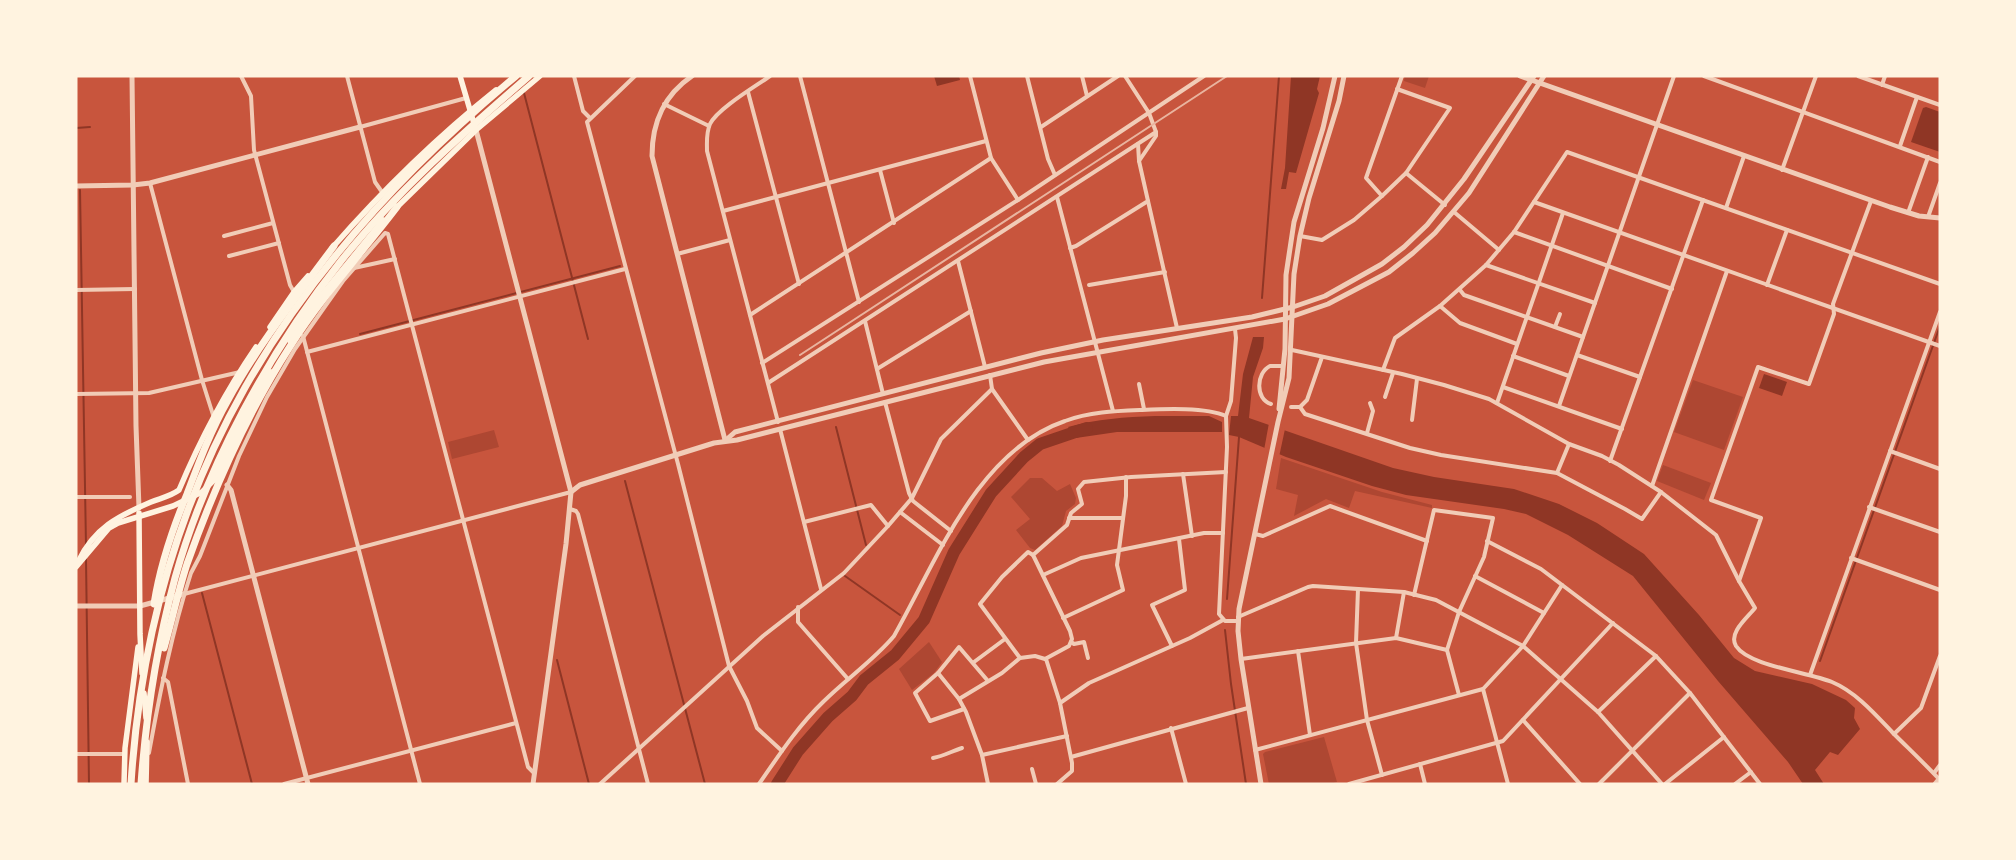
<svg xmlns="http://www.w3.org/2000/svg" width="2016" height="860" viewBox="0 0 2016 860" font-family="Inter,sans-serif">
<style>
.green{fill:#ae4732}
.water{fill:#8f3625}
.pier{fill:#c8553d}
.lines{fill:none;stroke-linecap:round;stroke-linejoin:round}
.stream{stroke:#8f3625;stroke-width:2}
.river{stroke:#8f3625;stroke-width:12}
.minor{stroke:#f1ccb7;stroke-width:4}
.tertiary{stroke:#f1ccb7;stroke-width:5}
.secondary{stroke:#fff3e0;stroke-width:5.5}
.motorway{stroke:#fff3e0;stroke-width:7}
.rail{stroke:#e9b49f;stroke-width:2}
</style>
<rect width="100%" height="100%" fill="#c8553d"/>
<!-- green -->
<g class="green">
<path d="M1405 76H1429L1425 88 1404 81Z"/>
<path d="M1693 380 1743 397 1724 450 1674 432Z"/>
<path d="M494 430 499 447 452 459 448 442Z"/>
<path d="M1281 458 1382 492 1432 505V508L1355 491 1349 508 1326 499 1294 516 1298 495 1276 489Z"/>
<path d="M1663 465 1711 483 1704 500 1657 481Z"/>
<path d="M1030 478H1042L1057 491 1070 484 1076 498 1075 504 1066 511 1062 526 1035 550 1030 548 1016 530 1030 519 1011 497Z"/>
<path d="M929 642 942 662 934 673 912 690 899 669Z"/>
<path d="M1324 737 1337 782 1330 784H1269L1263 754 1265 752Z"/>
</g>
<!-- water -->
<g class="water">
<path d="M934 76H959L960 80 937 86Z"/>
<path d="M1291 76H1320L1317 89 1319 93 1296 173 1289 172 1286 189H1281L1285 168Z"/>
<path d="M1926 107 1940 112V152L1911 142 1923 108Z"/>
<path d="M1253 337H1264L1263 348 1253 377 1249 418 1393 468 1434 477 1514 489 1559 504 1597 523 1644 554 1699 615 1734 658 1755 671 1812 684 1846 700 1855 708 1854 718 1860 729 1838 755 1830 752 1815 770 1824 784H1803L1788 762 1718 681 1633 576 1568 535 1526 514 1504 509 1406 495 1372 486 1286 457 1239 437 1229 435 1231 416H1238L1243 374Z"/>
<path d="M1764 374 1787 382 1782 396 1759 388Z"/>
<path d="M1155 416H1209L1222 422V432H1117L1076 438 1068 427C1097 419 1125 417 1155 416Z"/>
</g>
<!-- pier -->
<path class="pier" d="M1269 423 1285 429 1279 457 1264 450Z"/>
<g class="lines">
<!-- stream -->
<g class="stream">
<path d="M524 93 588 339"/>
<path d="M76 128 90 127"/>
<path d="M80 190 86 546"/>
<path d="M1262 298 1279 76"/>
<path d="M360 334 620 266"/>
<path d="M836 427 866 545"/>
<path d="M625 481 705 784"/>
<path d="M86 559 89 784"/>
<path d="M845 576 900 615"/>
<path d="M202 593 252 784"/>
<path d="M1227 599 1239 437"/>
<path d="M1225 630 1231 684 1246 784"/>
<path d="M557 660 589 784"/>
<path d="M1820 661 1940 326"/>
</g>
<!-- river -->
<path class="river" d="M777 784 798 751 828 717 852 696 864 680 895 655 924 620 954 552 991 493 1024 457 1040 444 1087 428"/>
<!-- minor -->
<g class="minor">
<path d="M241 76 251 96 254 150 290 285 294 292"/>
<path d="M347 76 375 182 382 192"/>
<path d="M574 76 583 111 590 118"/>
<path d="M635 76 587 122 678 464 729 666 747 701 757 728 782 751"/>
<path d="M770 76C756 86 717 109 710 124 706 133 707 141 707 151L778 422"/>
<path d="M800 76 859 302"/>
<path d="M970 76 991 158 1018 200"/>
<path d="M1027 76 1048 159 1055 175"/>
<path d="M1082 76 1087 96"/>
<path d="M1402 76 1366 178 1382 196 1406 173 1445 205"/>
<path d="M1704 76 1940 162"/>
<path d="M1858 76 1940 105"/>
<path d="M1882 85 1885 76"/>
<path d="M1397 89 1450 108 1406 173"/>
<path d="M748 92 799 284"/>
<path d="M664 104 709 126"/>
<path d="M360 127 466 98"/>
<path d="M1041 127 1118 76"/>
<path d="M1900 146 1917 97"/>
<path d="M1139 161 1156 136V132"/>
<path d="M880 170 894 223"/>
<path d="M1782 170 1816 76"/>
<path d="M150 183 202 380 214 418"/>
<path d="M1057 197 1113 411"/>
<path d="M1148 201 1177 328"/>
<path d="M1534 202 1940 346"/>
<path d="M1726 208 1744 156"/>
<path d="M723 211 986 141"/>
<path d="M1454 212 1499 250"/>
<path d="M1908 213 1928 157"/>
<path d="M1928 217 1940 183"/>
<path d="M1514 232 1672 289"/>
<path d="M224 236 273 223"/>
<path d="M1300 236 1322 240 1354 220 1382 196"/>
<path d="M1070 248 1076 246 1148 201 1139 161 1138 144"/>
<path d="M677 254 730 240"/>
<path d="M229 256 279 243"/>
<path d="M958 261 985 367"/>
<path d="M1486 265 1595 303"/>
<path d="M354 268 395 259"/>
<path d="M1089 285 1165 272"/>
<path d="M1767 285 1787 230"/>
<path d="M76 290 135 289"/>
<path d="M1460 290 1464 295 1583 337"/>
<path d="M1440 306 1460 323 1517 344"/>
<path d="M750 315 991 158"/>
<path d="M865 321 883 394"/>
<path d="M1555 327 1560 314"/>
<path d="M1235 329 1236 338 1231 401 1226 416 1227 447 1219 614 1225 621H1238"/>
<path d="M303 336 420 784"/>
<path d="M1292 350 1402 374 1444 385 1489 399 1569 444 1602 456 1619 465 1661 492 1716 535 1739 581 1755 608C1747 618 1728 633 1736 646 1749 666 1808 672 1832 682 1856 692 1875 714 1893 733 1908 748 1924 763 1939 779"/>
<path d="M307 352 625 269"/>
<path d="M1577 355 1640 377 1703 200"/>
<path d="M1513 356 1569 376"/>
<path d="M762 363 1018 200 1204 76"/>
<path d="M877 369 971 311"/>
<path d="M1383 370 1395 338 1440 306 1486 265 1514 232 1567 152 1940 284"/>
<path d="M990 375 992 389 1028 440"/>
<path d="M768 383 1156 132 1149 113 1125 76"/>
<path d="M1139 384 1144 409"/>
<path d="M1503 387 1622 429"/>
<path d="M76 394 149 393 240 372"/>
<path d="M1385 397 1393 373"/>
<path d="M885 402 909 493 913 501 951 531"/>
<path d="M1497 403 1563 213"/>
<path d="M1271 404C1255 399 1256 373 1270 366H1283"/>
<path d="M1559 406 1674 76"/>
<path d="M1291 407H1300L1307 400 1322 357"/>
<path d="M1300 407 1305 414 1410 448 1441 455 1557 473 1625 509 1642 519 1661 492"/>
<path d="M1412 420 1417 379"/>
<path d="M780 429 821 589"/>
<path d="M1367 433 1373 411 1370 403"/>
<path d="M1890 451 1940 469"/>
<path d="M1610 461 1640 377"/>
<path d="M1557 473 1569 444"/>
<path d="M1183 474 1192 536"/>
<path d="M1652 486 1727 271"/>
<path d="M76 497H130"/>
<path d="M1869 507 1940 532"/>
<path d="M570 509 576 511 578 514 648 784"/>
<path d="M900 512 943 545"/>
<path d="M1069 518H1123"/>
<path d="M804 522 871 505 888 526"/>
<path d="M1255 534 1263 536 1330 506 1427 541"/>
<path d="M1487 541 1541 569 1656 656 1690 693 1760 784"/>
<path d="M1851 558 1940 590"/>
<path d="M1043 575 1081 558 1204 533H1223"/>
<path d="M1475 576 1544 613"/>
<path d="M1739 581 1761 518 1711 500 1758 367 1809 384 1834 314 1833 304 1871 201"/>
<path d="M1358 589 1356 643 1367 720 1382 775"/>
<path d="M184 594 571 492"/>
<path d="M1414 595 1434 510 1493 518 1484 557 1459 612 1447 650 1459 695"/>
<path d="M798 607V622L848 679"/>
<path d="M1238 617 1308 587 1313 586 1404 592 1436 600 1523 646 1598 712 1662 784"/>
<path d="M1063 618 1123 590 1117 565 1126 496V477"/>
<path d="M1396 638 1404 592"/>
<path d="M1071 642 1074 644 1084 642 1088 658"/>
<path d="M1172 646 1152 605 1185 590 1179 539"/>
<path d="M1298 651 1310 735"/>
<path d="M1020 658 980 604 1002 577 1028 552 1033 555"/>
<path d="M1046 659 1060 703 1072 763V771L1057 784"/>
<path d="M1241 659 1396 638 1447 650"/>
<path d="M974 662 1005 639"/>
<path d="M938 673 959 699 966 712 982 755 1067 736"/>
<path d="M1810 675 1940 312"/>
<path d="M163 678 168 682 188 784"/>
<path d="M1483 689 1508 784"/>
<path d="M959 699 1002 673 1020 658 1035 656 1045 659 1069 646 1072 639 1070 631 1033 555 1067 525 1071 513 1082 504 1078 489 1084 482 1131 477 1226 472"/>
<path d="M1060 703 1089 683 1190 638 1223 620"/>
<path d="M964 709 930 721 915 693 938 673 959 647 988 681"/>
<path d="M1598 712 1656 656"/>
<path d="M1523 720 1580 784"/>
<path d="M1171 728 1186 784"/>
<path d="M1894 734 1921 708 1940 656"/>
<path d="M1255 750 1483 689 1523 646 1562 585"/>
<path d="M149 753C160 692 172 632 191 573L200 556 239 456 267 397 295 349 326 305 343 281 385 233 388 234 528 767 534 773"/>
<path d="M76 754H125"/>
<path d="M982 755 988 784"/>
<path d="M1071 757 1248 708"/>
<path d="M933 758C944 756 952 751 962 748"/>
<path d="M1420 764 1425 784"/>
<path d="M1032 769 1036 784"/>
<path d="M1934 773 1940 765"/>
<path d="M284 784 516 723"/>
<path d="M600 784 763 636 844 573 888 526 912 498 941 439 992 389"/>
<path d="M759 784C779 755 798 726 823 702 846 679 873 661 894 636 936 562 977 451 1065 421 1089 412 1115 411 1140 410 1164 409 1205 407 1226 416"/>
<path d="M1349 784 1503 741 1613 623"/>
<path d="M1599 784 1690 693"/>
<path d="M1665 784 1724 737"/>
<path d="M1735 784 1751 772"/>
</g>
<!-- tertiary -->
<g class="tertiary">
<path d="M132 76 136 426 139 508"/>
<path d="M692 76C664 95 652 123 652 156L725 440"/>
<path d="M1520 76 1890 207 1919 216 1940 218"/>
<path d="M476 130 571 492 566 544 533 784"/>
<path d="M76 186 133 185 150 183 360 127"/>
<path d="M1279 409 1285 349 1286 275 1294 222 1323 128 1335 76"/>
<path d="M726 440 735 432 1041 353 1103 340 1252 317 1293 307 1325 296 1382 264 1404 247 1427 225 1464 179 1534 76"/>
<path d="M227 485 231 490 308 784"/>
<path d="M571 492 580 485 714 443 737 440 1044 362 1285 319 1328 304 1389 272 1413 253 1435 233 1469 193 1544 76"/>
<path d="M76 606H140L184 594"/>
<path d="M1261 784 1241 659 1238 631 1239 609 1278 422 1289 378 1294 274 1300 236 1309 198 1339 101 1344 76"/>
<path d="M1935 784 1940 778"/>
</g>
<!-- secondary -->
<g class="secondary">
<path d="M460 76 475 127"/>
<path d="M394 210 476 130 540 76"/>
<path d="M332 248C382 191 436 138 496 90"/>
<path d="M270 327 294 292 308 276"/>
<path d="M290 341 317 301 383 220"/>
<path d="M139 513 140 634 142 673"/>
<path d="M78 562C94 528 118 516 151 502 161 498 171 496 179 490 200 440 226 391 256 347"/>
<path d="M76 567 109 528 118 523 173 506 202 492 216 478 238 429 271 372"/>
<path d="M144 693 146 718"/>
<path d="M124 784 125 748 138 647"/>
<path d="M146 784 147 742"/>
</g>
<!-- motorway -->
<g class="motorway">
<path d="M154 604C160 566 172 530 187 494 199 462 211 430 228 400 258 345 297 296 334 246"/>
<path d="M164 648C172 620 178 592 187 564 214 488 247 413 291 345 322 296 362 253 397 207"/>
<path d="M131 784C150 482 287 266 516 76"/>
<path d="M141 784C146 715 157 645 175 578 206 467 270 350 341 261 396 192 463 133 529 76"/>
</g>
<!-- rail -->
<path class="rail" d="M800 355 1227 76"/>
</g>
<!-- border -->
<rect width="2016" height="860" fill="none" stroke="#fff3e0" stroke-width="155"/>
</svg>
